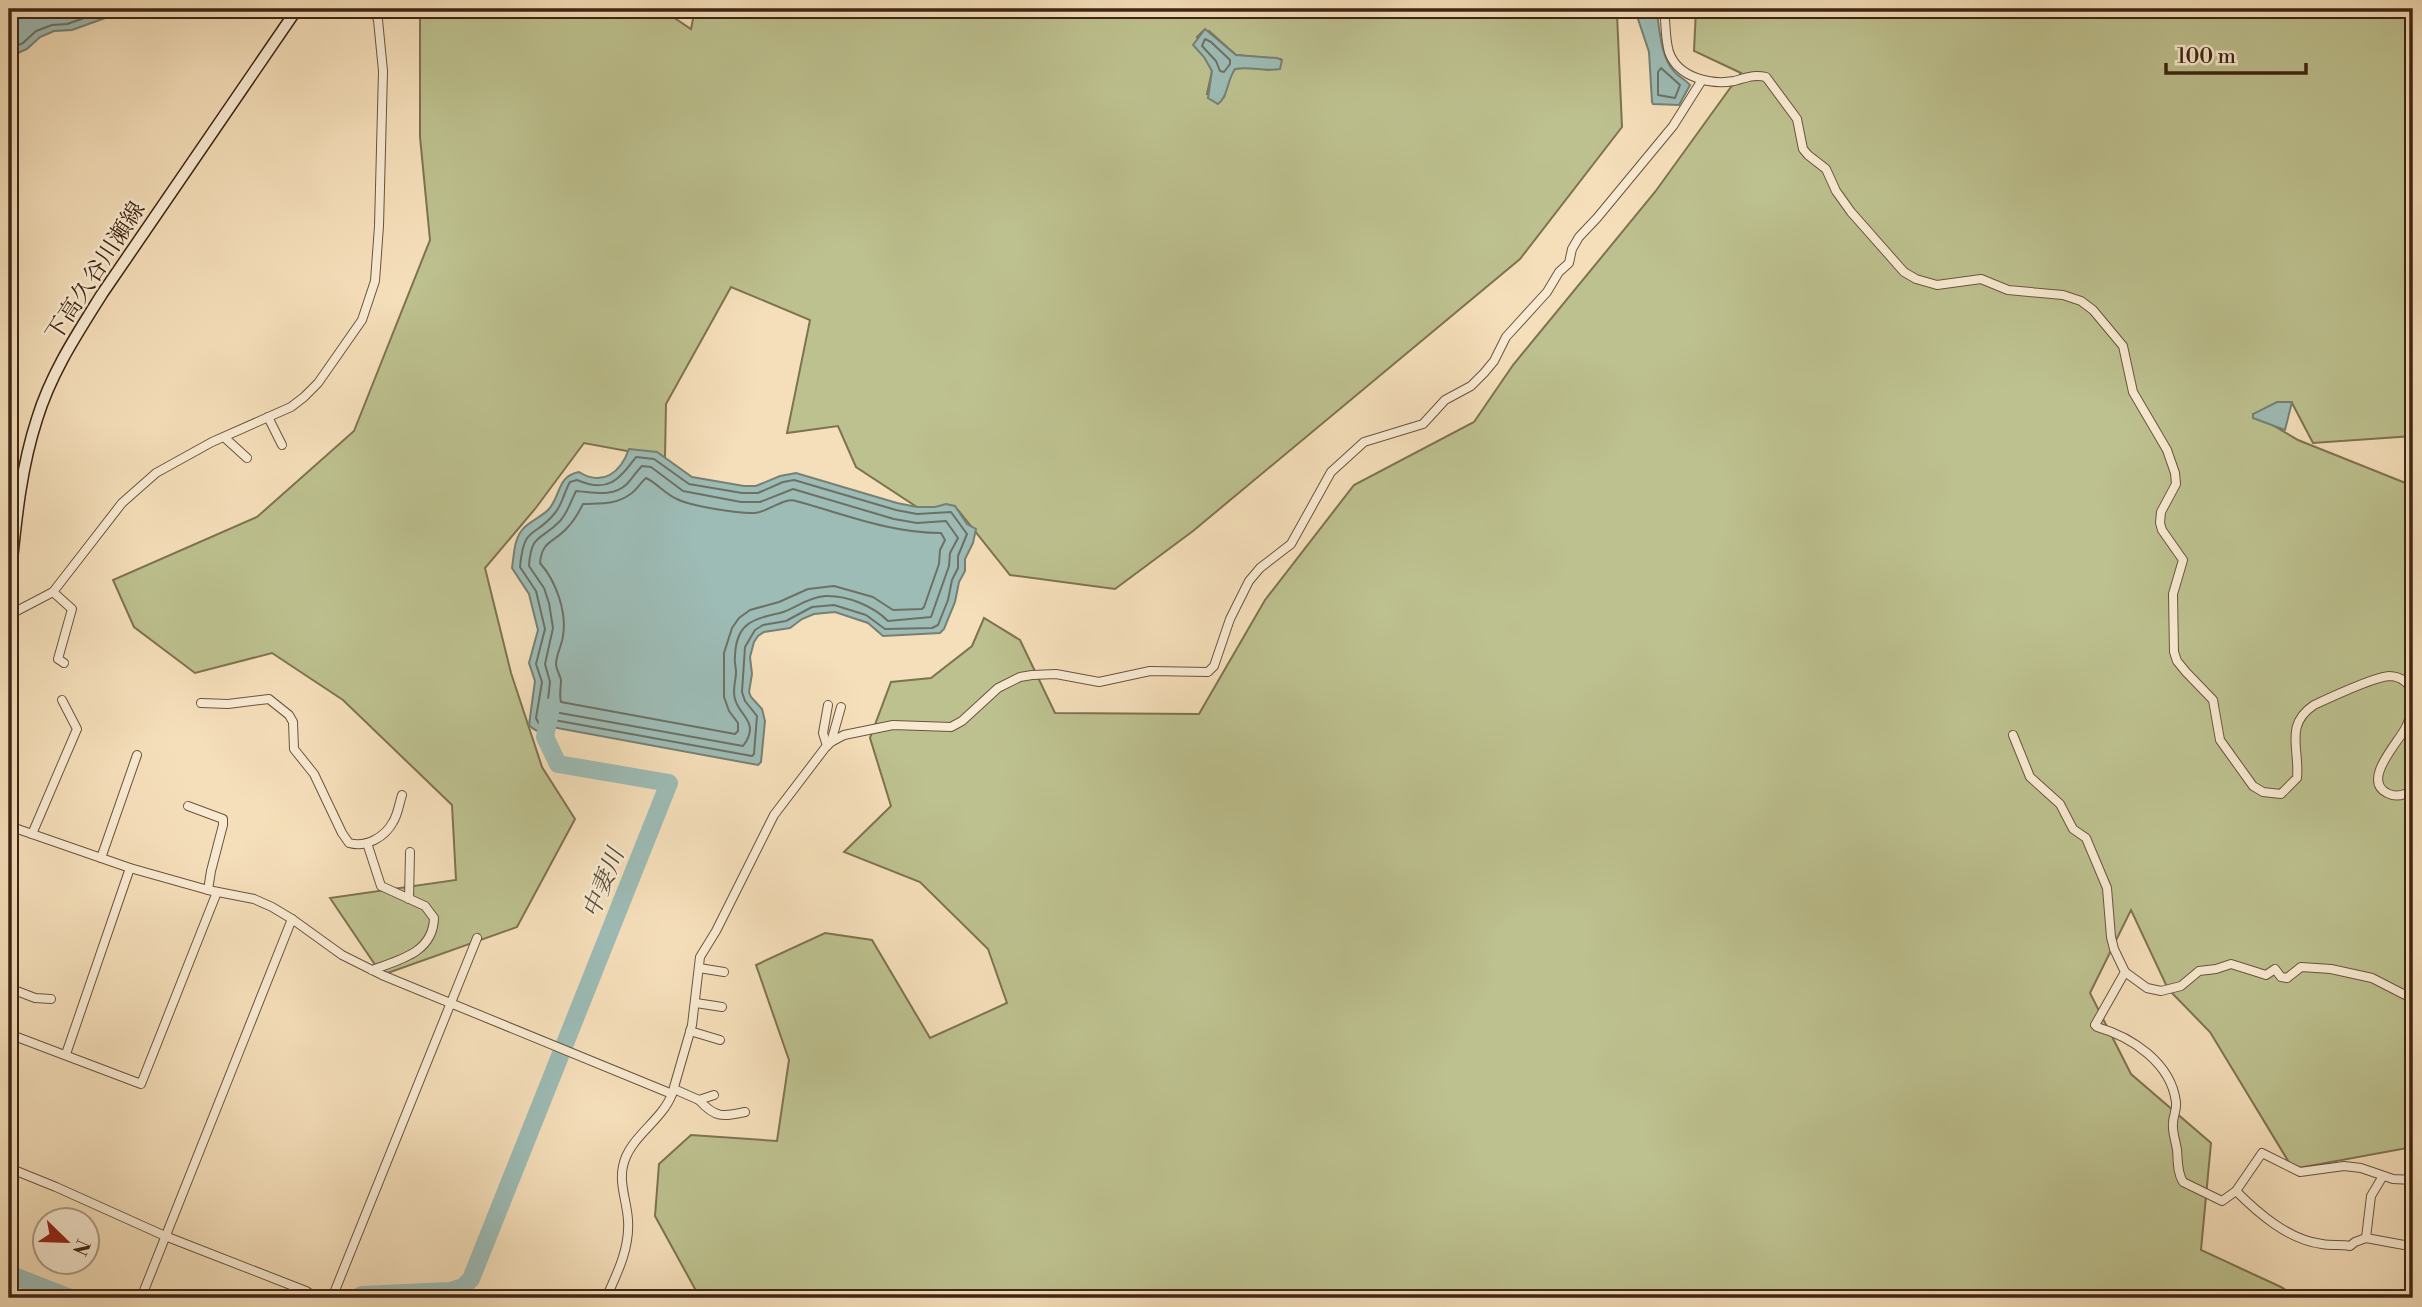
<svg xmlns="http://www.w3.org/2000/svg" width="2422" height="1307" viewBox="0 0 2422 1307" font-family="'Libre Bodoni','Noto Serif JP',serif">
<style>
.green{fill:#bdc18f;stroke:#7e7350;stroke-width:2;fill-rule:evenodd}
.water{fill:#9dbcb6;stroke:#778074;stroke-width:2}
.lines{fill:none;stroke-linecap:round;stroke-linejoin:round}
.shore{stroke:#6e7064;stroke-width:2}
.river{stroke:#9dbcb6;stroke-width:18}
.minor-casing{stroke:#6c543c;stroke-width:10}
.secondary-casing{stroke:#3f2512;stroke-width:13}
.minor{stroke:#f8ead2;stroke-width:8}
.secondary{stroke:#f8ead2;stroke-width:10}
.labels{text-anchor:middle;stroke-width:5;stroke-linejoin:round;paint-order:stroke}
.street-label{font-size:23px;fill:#3f2512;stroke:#f8ead2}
.water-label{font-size:24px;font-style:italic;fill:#564b3b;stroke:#f8ead2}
</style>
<rect width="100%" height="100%" fill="#f5dfba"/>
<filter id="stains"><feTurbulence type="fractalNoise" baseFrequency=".00286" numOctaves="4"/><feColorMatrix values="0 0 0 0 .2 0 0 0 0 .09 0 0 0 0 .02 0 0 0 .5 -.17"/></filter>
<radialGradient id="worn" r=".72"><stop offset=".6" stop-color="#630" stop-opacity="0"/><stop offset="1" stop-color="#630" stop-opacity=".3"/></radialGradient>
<!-- green -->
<g class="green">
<path d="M420 9H661L691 29 695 9H1601L1617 14 1622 127 1520 259 1193 531 1115 589 1010 575 958 510 917 507 856 467 838 426 787 433 810 320 731 287 666 404 665 458 584 443 535 509 485 568 511 673 542 767 575 819 517 927 382 975 330 898 456 880 452 805 343 700 272 653 195 673 134 627 113 580 257 517 354 431 430 240 420 137ZM1203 31H1209L1236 55 1280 59 1269 70 1247 67 1235 69 1229 78 1224 97 1207 94 1212 71 1197 37Z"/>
<path d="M1696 9H2413V436L2313 443 2292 403 2254 414 2298 440 2413 486V1147L2293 1169 2210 1032 2168 989 2131 910 2090 993 2131 1074 2211 1143 2201 1250 2281 1287 2298 1298H700L655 1216 659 1164 691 1135 777 1141 789 1060 756 965 825 933 872 940 930 1038 1007 1003 988 949 920 882 844 852 891 806 870 738 891 682 931 678 972 646 984 618 1020 640 1055 713 1199 714 1265 600 1354 485 1474 422 1513 365 1655 192 1741 73 1694 51Z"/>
</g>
<!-- water -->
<g class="water">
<path d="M21 9H130L72 30 54 31 40 37 27 49 9 57V17Z"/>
<path d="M1639 9H1656C1660 27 1660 55 1673 70 1677 76 1685 79 1690 85L1679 105 1653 104 1652 102 1649 52 1638 19Z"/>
<path d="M1205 29 1236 55 1277 58 1282 60 1280 69C1265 72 1250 66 1235 69 1227 80 1228 97 1218 104L1208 98 1212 71 1204 57 1193 45Z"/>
<path d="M2277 402H2292L2285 430 2253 418V414Z"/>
<path d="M629 449 657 452 692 477 744 486H756L780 476 796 473 897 503 917 507H935L946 504 955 506 967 524 976 529 973 543 965 559V571L959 582 955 602 944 629 940 633 883 636 868 623 835 612 814 614 802 619 790 628 764 632 758 636 754 642 750 657 752 674 749 692 751 697 762 709 765 721 761 762 758 765 552 727C542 732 538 734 529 725L535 681 529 663 538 630 529 594 512 568C514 555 514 540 522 530 529 521 542 517 549 509 561 495 557 476 579 472 603 487 621 472 629 449Z"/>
</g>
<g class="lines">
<!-- shore -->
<g class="shore">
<path d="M1205 39 1211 42 1230 60V64L1224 72 1220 71 1216 61 1202 46Z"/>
<path d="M9 49 23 43 36 31 52 25 67 24 110 9"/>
<path d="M1661 68 1680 85 1675 98 1658 95V72Z"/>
<path d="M636 457 654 459 689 484 742 493H758L783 482 794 480 896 510 917 514 951 512 967 534 958 556V568L952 580 948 600 938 625 932 628 885 629 866 615 834 605 812 607 786 621 763 625 755 630 745 647 742 692 745 701 757 716 754 754 752 756 554 720 539 724 536 718 542 682 536 664 545 629 536 591 520 567C524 524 534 539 555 513 563 503 564 492 570 482L577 480C609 494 619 479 636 457Z"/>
<path d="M642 466 651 467 683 491 741 502H760L793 489 894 519 917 523 946 521 958 538 950 553 949 566 931 617 888 621C873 606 847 595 825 596 805 598 795 609 780 613 753 619 736 623 735 656 734 662 736 667 736 672 736 681 732 690 735 699 739 716 761 722 743 746L549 711 547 708 550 682 545 664 553 628 549 603 544 588 529 566C531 533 541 541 560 521 568 512 571 501 576 491 593 492 612 498 627 484 632 478 637 471 642 466Z"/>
<path d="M646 478C657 483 665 494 677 499 690 506 740 514 755 513 768 512 784 497 796 501 844 514 890 533 941 533L945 540 940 550 939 564 924 607 922 609 893 610 873 597 834 586 808 589 779 602 750 610 739 618 732 628 724 653V697L729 711 738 723V731L735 734 561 702C559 695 561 688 561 680 560 675 556 669 556 664 556 655 562 645 563 636 567 612 556 581 540 563 542 540 554 543 567 528 574 521 579 512 583 504 599 503 615 505 629 495 636 491 640 483 646 478Z"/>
</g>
<!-- river -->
<g class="river">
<path d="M9 1274 70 1298"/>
<path d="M356 1298 362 1295 450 1291 463 1287 471 1279 669 783 558 764 545 737 551 707"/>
</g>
<defs>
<g id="minor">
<path d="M1664 9C1666 23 1665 39 1669 52 1678 78 1711 85 1734 81 1746 78 1753 74 1766 77L1797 119 1803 149 1808 155 1826 169 1836 191 1851 212 1904 272 1916 279 1937 285 1981 279 2008 290 2063 295 2081 301 2093 310 2123 346 2133 392 2167 450 2175 473 2176 484 2161 512 2160 523 2162 530 2183 560 2173 594 2174 652 2177 661 2186 672 2213 700 2220 740 2253 786 2263 792 2281 794 2297 778C2300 749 2284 725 2314 705 2329 698 2375 677 2389 676 2401 676 2411 684 2413 696"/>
<path d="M268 417 282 445"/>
<path d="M224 437 247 458"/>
<path d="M53 592 72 609 58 659 64 663"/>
<path d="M9 615 53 592 122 503 156 473 212 442 291 407 304 397 318 383 362 320 375 281 379 226 383 71 378 20 374 9"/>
<path d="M201 703 228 704 269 699 289 715 293 722 294 749 314 774 342 833 349 843C366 848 385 837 393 822 398 814 399 804 402 795"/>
<path d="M2413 706C2412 713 2409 720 2406 727 2399 742 2361 780 2387 793 2396 798 2405 795 2413 790"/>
<path d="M2013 735 2030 777 2060 804 2073 829 2086 838 2107 888 2111 937 2114 949 2125 972 2095 1025 2097 1027C2132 1037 2171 1063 2176 1102 2177 1110 2173 1116 2173 1123 2172 1132 2176 1142 2177 1150 2178 1161 2177 1172 2183 1182L2222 1201 2236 1191 2262 1153 2300 1172 2344 1166 2361 1168 2393 1179 2413 1180"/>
<path d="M831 742 841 707"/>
<path d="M827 746 823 733 828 705"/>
<path d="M188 806 223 819V825L211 871 208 890"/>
<path d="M9 826 130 868 208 890 254 899 272 907 292 919 342 955 382 975 672 1094"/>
<path d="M32 834 77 729 62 700"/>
<path d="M367 843 381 886 425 906 434 918C433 953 399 960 372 970"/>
<path d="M101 858 137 755"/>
<path d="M409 899 410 852"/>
<path d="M699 968 724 972"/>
<path d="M2125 972 2147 988 2161 991 2181 986 2199 971 2216 969 2231 964 2266 975 2275 969 2281 977 2287 978 2301 967 2331 969 2372 978 2413 999"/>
<path d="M9 988 35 998 51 999"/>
<path d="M696 1003 722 1007"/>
<path d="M690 1031 720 1040"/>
<path d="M9 1034 141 1084 217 892"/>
<path d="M66 1054 130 868"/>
<path d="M674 1089 699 1100 714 1095"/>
<path d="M699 1100C715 1118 723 1117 745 1112"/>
<path d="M9 1168 56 1187 165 1236 306 1291 317 1298"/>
<path d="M2383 1176 2371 1196 2366 1238 2404 1245 2413 1243"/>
<path d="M2236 1191C2259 1214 2289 1240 2322 1244 2332 1246 2340 1244 2350 1246L2355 1242 2366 1238"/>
<path d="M141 1298 292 919"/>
<path d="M332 1298 477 938"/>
<path d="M455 1298 518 1295 532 1298"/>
<path d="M606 1298C617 1274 630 1248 628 1220 627 1202 619 1184 623 1166 629 1137 662 1121 672 1094L692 1025 700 957 716 931 774 815 825 748 831 742 844 735 893 725 951 727 962 721 998 688 1020 677 1032 675 1056 674 1099 682 1150 671 1208 672 1214 666 1230 619 1249 581 1260 568 1291 544 1331 472 1364 442 1423 424 1445 400 1471 386 1484 373 1494 361 1506 337 1547 292 1559 272 1569 263 1572 249 1579 237 1597 218 1673 126 1702 80"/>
</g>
<path id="secondary" d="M9 589C15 532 19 474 37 419 51 373 77 334 102 294L297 9"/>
</defs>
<!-- minor casing -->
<use href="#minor" class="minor-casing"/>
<!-- secondary casing -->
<use href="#secondary" class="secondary-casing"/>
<!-- minor -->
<use href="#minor" class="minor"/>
<!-- secondary -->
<use href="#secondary" class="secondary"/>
</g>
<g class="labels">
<!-- street labels -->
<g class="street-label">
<text transform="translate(95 271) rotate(-57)" y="8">下高久谷川瀬線</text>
</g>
<!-- water labels -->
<g class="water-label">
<text transform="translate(603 883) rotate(-68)" y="8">中妻川</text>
</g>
</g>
<!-- margin -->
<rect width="2422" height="1307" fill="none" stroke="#f5dfba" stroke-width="35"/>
<rect x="10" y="10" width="2401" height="1286" fill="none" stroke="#3f2512" stroke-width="3.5"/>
<rect x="18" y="18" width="2387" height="1272" fill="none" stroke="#3f2512" stroke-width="2"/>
<!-- north arrow -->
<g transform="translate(66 1241) rotate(113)"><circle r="33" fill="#f8ead2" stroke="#ae9b85" stroke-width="2"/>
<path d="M0-5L12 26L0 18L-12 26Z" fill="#8f2418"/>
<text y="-10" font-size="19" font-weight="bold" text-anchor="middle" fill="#3f2512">N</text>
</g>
<!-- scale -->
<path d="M2166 63v10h140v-10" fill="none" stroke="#3f2512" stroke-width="3.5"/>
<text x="2177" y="63" font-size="21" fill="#3f2512" stroke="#f8ead2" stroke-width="5" paint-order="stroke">100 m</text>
<rect width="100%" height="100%" filter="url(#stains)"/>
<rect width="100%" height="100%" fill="url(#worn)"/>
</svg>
